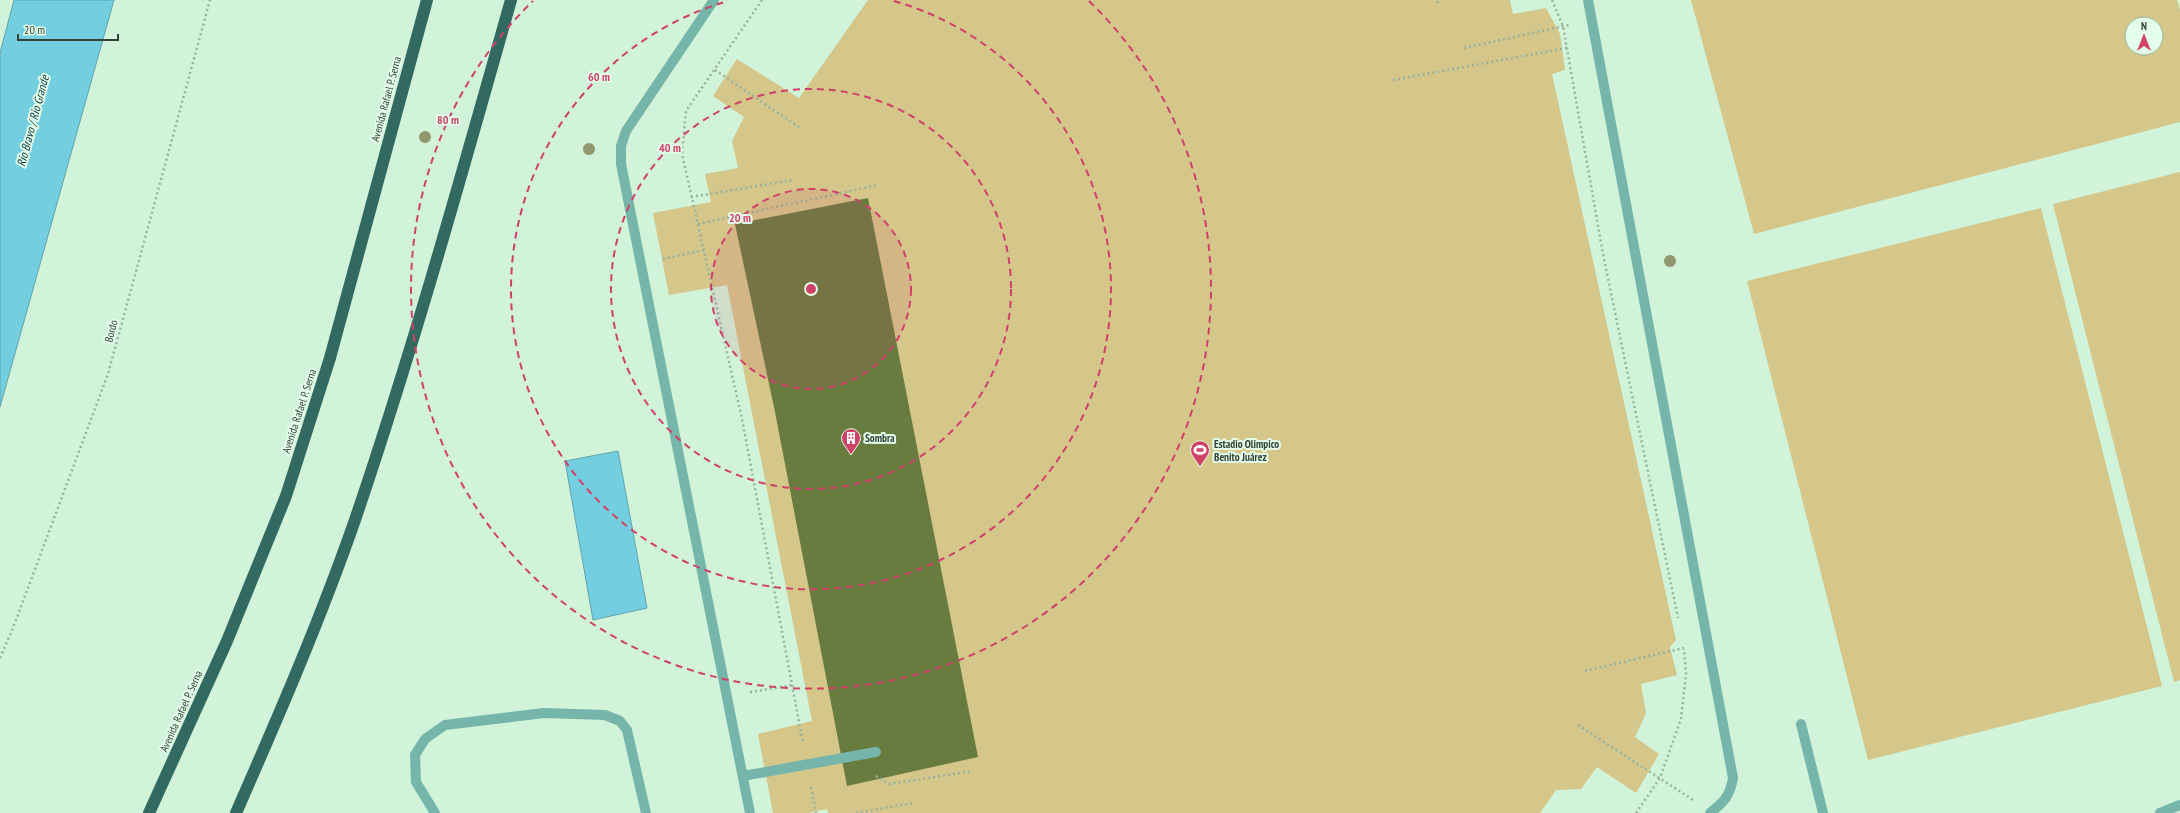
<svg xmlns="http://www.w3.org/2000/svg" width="2180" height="813" viewBox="0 0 2180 813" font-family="'PT Sans Narrow',sans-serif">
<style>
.green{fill:#d5c68a;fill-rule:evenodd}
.water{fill:#73cedf;stroke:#60a3ac}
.building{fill:#697c3f}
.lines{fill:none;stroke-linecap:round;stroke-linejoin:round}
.path{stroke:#97b29e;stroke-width:2.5;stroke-dasharray:2 3;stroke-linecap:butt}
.lane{stroke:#76b6aa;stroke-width:10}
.highway{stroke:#326960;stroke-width:12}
.tree{fill:#8e976e}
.ring{fill:none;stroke:#d04168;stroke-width:2;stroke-dasharray:7 5}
.labels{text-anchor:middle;stroke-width:4;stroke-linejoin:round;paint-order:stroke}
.street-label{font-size:11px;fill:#324036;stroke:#e3fee9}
.poi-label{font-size:11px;font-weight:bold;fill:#324036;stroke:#e3fee9;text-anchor:start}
.water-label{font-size:12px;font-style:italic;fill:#023037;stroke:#e3fee9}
.centre{fill:#d04168;stroke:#e3fee9;stroke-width:2}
.ring-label{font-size:12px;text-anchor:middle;font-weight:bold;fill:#d04168;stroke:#e3fee9;stroke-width:4;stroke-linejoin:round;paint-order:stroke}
</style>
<rect width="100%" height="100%" fill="#d1f3d9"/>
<!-- green -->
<g class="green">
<path d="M868 0H1510L1513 14 1546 8 1560 34 1565 70 1552 74 1676 640 1670 647 1677 675 1641 684 1646 713 1635 737 1659 754 1636 793 1597 767 1581 789 1556 790 1540 813H828L827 809 808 813H773L758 734 812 721 727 285 669 295 653 213 711 202 705 174 738 168 732 141 744 117 713 96 737 59 799 98Z"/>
<path d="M1691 0H2177L2180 10V122L1754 234ZM2132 24H2156V48H2132Z"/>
<path d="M2180 172V680L2174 682 2053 204Z"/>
<path d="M2041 208 2162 686 1868 760 1747 281Z"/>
</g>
<!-- water -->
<g class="water">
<path d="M14 0H114L0 407V53Z"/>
<path d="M618 451 647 608 593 620 565 461Z"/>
</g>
<!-- building -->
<path class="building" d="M868 198 978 757 847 786 775 412 735 224Z"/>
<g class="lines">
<!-- path -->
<g class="path">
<path d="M762 0 686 111 682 154 742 419 803 743"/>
<path d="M1552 0 1563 26 1603 254 1678 618"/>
<path d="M1437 3 1439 0"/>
<path d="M1464 48 1569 25"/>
<path d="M715 70 800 128"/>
<path d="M1393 80 1567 48"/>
<path d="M691 197 793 180"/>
<path d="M698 224 878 185"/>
<path d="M663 259 704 250"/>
<path d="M0 658 13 628 108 374 210 0"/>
<path d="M1585 671 1684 648"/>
<path d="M750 692 793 685"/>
<path d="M1578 725 1693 800"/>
<path d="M876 776 889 784 973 771"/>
<path d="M811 787 816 813"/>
<path d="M856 813 913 803"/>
<path d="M1636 813 1660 778 1681 719 1686 674 1684 649"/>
</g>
<!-- lane -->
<g class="lane">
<path d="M714 0 626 131 621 146V164L750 813"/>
<path d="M1588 0 1733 778C1730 796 1724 802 1710 813"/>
<path d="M1801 724 1823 813"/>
<path d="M743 776 876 752"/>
<path d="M435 813 416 782 415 755 425 739 445 725 544 713 605 715 620 721 627 730 646 813"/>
<path d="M2160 813 2180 805"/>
</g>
<!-- highway -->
<g class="highway">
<path d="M149 813 227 641 286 496 330 358 427 0"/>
<path d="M236 813C279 715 321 618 356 517 414 346 462 173 511 0"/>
</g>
</g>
<!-- trees -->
<g class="tree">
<circle cx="425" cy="137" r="6"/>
<circle cx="589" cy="149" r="6"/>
<circle cx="1670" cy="261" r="6"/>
</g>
<!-- distance rings -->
<circle cx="811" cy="289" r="100" fill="#d04168" fill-opacity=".12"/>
<g class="ring">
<circle cx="811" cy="289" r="100"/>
<circle cx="811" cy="289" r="200"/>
<path d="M894 1A300 300 0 1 1 728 1"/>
<path d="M1089 1A400 400 0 1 1 533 1"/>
</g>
<!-- icons -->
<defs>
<symbol id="building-pin" viewBox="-11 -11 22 30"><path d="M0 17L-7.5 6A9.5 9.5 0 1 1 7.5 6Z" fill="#d04168" stroke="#e3fee9"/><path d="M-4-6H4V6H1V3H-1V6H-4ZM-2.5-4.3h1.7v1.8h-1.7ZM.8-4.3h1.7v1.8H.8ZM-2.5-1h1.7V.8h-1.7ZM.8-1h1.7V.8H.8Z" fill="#fff"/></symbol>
<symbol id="stadium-pin" viewBox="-11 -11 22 30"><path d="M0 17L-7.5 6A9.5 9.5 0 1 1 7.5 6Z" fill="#d04168" stroke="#e3fee9"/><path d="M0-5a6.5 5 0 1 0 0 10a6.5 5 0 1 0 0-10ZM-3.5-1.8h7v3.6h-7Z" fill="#fff"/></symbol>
</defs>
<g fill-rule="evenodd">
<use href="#building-pin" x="840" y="427" width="22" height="30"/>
<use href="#stadium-pin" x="1189" y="439" width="22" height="30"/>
</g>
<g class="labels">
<!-- street labels -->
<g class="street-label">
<text transform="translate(386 99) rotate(-75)" y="4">Avenida Rafael P. Serna</text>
<text transform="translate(111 331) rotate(-75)" y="4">Bordo</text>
<text transform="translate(299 411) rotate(-72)" y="4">Avenida Rafael P. Serna</text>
<text transform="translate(181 711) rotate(-66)" y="4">Avenida Rafael P. Serna</text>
</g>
<!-- poi labels -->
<g class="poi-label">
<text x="865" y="442">Sombra</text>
<text x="1214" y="448">Estadio Olimpico<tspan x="1214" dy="13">Benito Juárez</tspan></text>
</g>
<!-- water labels -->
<g class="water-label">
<text transform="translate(33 121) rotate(-75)" y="4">Río Bravo / Rio Grande</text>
</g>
</g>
<circle cx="811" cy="289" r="6" class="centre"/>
<g class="ring-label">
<text x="599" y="81">60 m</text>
<text x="448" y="124">80 m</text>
<text x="670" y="152">40 m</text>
<text x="740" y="222">20 m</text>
</g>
<!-- north arrow -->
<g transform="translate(2144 36)"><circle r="19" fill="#e3fee9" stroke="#9cb2a1"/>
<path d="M0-3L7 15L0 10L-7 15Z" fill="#d04168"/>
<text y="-6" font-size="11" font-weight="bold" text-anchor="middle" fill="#324036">N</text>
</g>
<!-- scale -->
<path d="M18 34v6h100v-6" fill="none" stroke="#324036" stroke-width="2"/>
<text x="24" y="34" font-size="12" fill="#324036" stroke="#e3fee9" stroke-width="3" paint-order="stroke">20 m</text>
</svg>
